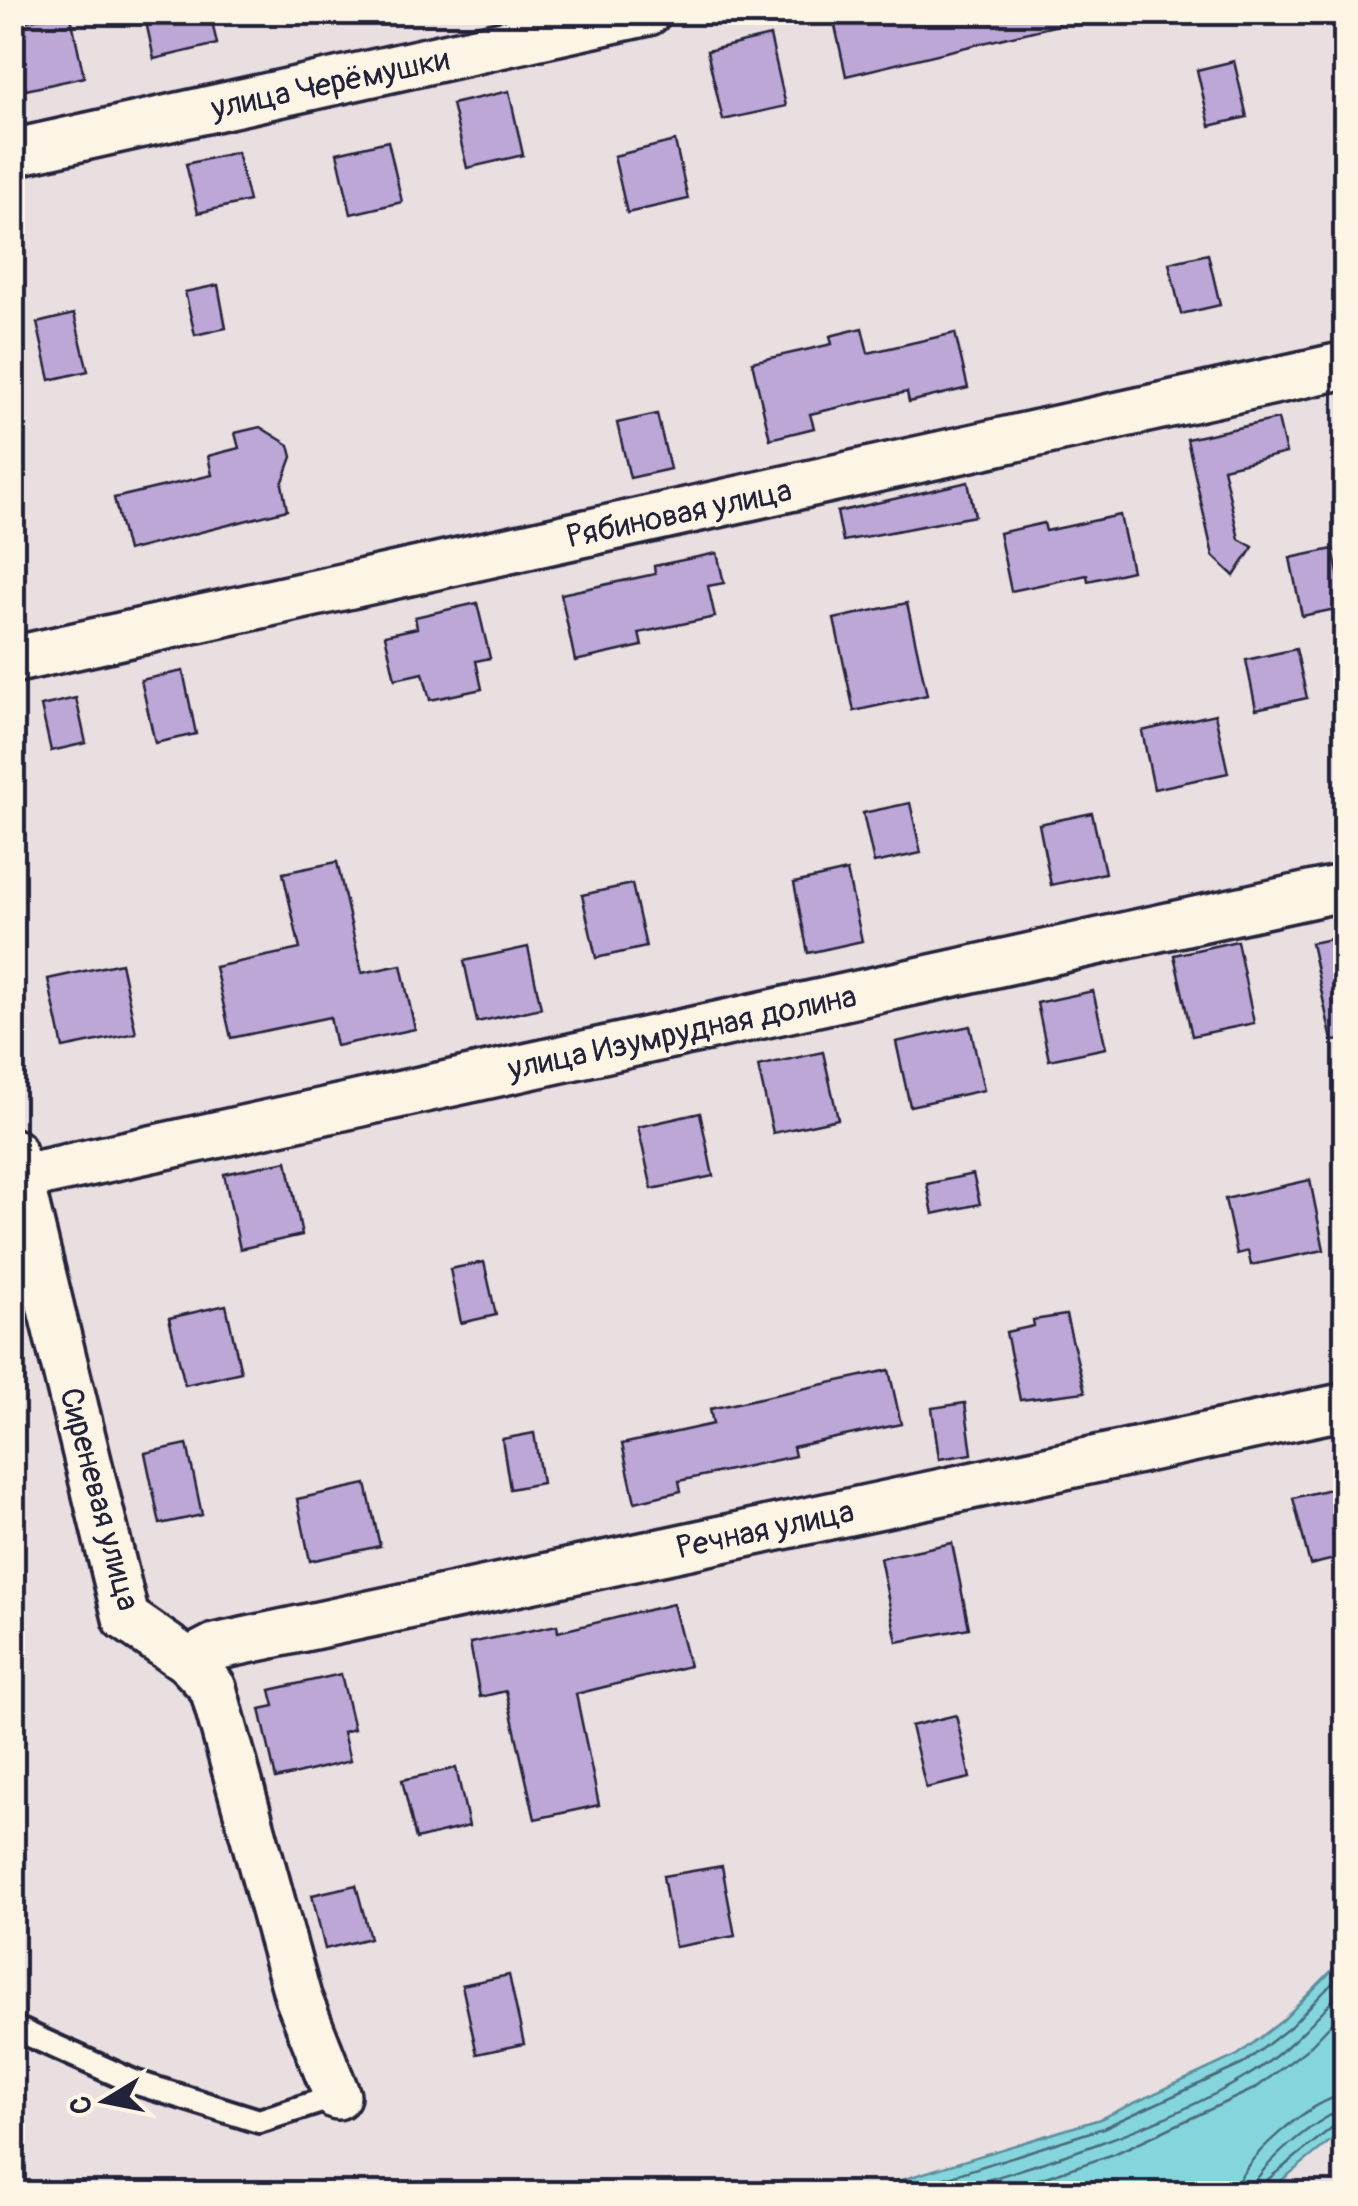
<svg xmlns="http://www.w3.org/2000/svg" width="1358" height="2206" viewBox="0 0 1358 2206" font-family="Pangolin,sans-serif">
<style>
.water{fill:#85d6dc;stroke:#5d8e9c;stroke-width:2.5}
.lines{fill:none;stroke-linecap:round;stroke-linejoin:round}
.shore{stroke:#4a6a7b;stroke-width:2.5}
.building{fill:#bca7d6;stroke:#22223b;stroke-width:2.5}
.lane-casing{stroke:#22223b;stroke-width:30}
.street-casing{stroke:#22223b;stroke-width:52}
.lane{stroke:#fcf5e5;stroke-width:22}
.street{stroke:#fcf5e5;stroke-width:45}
.labels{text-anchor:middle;stroke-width:8;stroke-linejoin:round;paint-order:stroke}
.street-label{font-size:32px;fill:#22223b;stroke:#fcf5e5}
</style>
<rect width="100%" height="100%" fill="#e9dee0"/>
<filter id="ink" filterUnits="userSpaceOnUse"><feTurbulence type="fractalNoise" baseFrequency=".01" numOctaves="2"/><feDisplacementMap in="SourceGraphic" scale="20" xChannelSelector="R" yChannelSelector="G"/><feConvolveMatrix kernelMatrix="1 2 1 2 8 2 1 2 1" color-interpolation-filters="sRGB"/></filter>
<g filter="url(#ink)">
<!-- water -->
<path class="water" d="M1345 1957V2129L1266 2193H859L1100 2119 1238 2055 1283 2020Z"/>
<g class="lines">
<!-- shore -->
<g class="shore">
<path d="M895 2194 1103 2128 1243 2064 1290 2027 1346 1969"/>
<path d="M940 2194C1039 2165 1161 2128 1249 2075 1287 2052 1316 2018 1346 1986"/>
<path d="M995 2194 1114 2154 1256 2088 1307 2049 1346 2008"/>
<path d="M1235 2194C1236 2162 1315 2096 1346 2095"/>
<path d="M1250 2194C1251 2172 1323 2111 1346 2110"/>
<path d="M1262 2194 1266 2181 1335 2125 1346 2122"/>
</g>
</g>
<!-- building -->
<g class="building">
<path d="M70 12 84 77 26 90 12 24Z"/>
<path d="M144 12H210L217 44 154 59Z"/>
<path d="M832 12H1056L1058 25 846 76Z"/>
<path d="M770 36 786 106 723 120 707 51Z"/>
<path d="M1234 61 1247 117 1210 126 1197 70Z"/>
<path d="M509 91 523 155 467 168 452 104Z"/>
<path d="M388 141 402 202 351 214 337 153Z"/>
<path d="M675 141 688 199 627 213 614 156Z"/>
<path d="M237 152 249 201 198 213 186 164Z"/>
<path d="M1208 254 1220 305 1181 314 1169 263Z"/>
<path d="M218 285 226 328 195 335 185 292Z"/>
<path d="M74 314 88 371 50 380 37 323Z"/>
<path d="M862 328 868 353 955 333 968 388 909 402 907 392 810 414 814 428 770 439 752 362 832 344 830 336Z"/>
<path d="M657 414 670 469 630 478 617 423Z"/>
<path d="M1278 419 1286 453 1223 468 1239 539 1253 547 1234 576 1213 556 1187 439Z"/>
<path d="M260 427 289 445 292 457 282 484 287 510 127 551 114 498 212 475 208 456 239 448 235 433Z"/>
<path d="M968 482 975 516 843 541 837 512Z"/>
<path d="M1120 515 1132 571 1088 581 1087 575 1011 591 999 533 1044 523 1046 531Z"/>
<path d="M1333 549 1345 607 1302 616 1290 558Z"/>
<path d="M717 553 724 583 708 586 715 617 639 633 642 646 575 661 561 594 655 574 654 566Z"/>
<path d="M477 603 490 658 476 661 482 689 430 700 423 673 395 679 385 635 417 628 415 617Z"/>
<path d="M907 603 927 695 854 711 834 619Z"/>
<path d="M1296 649 1307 698 1256 709 1246 660Z"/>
<path d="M183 671 196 734 155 743 141 680Z"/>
<path d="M76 698 86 743 51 751 41 706Z"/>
<path d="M1215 714 1228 773 1154 789 1142 731Z"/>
<path d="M910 803 921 853 874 863 863 813Z"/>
<path d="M1092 813 1105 873 1051 885 1039 824Z"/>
<path d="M337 862 362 973 401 965 415 1029 336 1046 330 1017 231 1038 215 967 300 949 283 873Z"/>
<path d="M847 871 862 941 808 953 794 883Z"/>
<path d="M632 884 646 947 596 958 582 895Z"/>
<path d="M1346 936V1040L1332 1041 1311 943Z"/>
<path d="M1237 941 1254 1023 1192 1036 1174 955Z"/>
<path d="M528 947 541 1008 477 1022 464 961Z"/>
<path d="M121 963 136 1033 63 1048 48 979Z"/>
<path d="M1093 991 1106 1048 1049 1060 1037 1003Z"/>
<path d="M970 1026 984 1090 910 1106 896 1042Z"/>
<path d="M823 1052 838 1119 773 1133 758 1066Z"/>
<path d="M700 1113 713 1176 652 1189 638 1127Z"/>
<path d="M287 1161 302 1235 240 1249 224 1174Z"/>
<path d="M973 1174 980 1204 933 1214 927 1184Z"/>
<path d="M1310 1180 1324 1250 1251 1265 1248 1251 1237 1254 1225 1199Z"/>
<path d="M484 1262 496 1315 461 1323 450 1269Z"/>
<path d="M226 1305 241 1372 185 1385 169 1318Z"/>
<path d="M1066 1315 1085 1392 1020 1400 1006 1332 1034 1326 1033 1320Z"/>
<path d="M889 1370 901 1424 793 1447 795 1456 679 1481 681 1491 635 1502 622 1444 713 1424 710 1409Z"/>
<path d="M965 1403 972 1454 939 1459 932 1408Z"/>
<path d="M534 1433 542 1483 510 1489 502 1439Z"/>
<path d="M187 1444 202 1515 160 1524 145 1453Z"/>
<path d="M366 1484 380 1546 310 1561 297 1499Z"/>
<path d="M1346 1485V1556L1310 1565 1293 1498Z"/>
<path d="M952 1543 969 1628 897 1642 880 1558Z"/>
<path d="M673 1604 689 1666 576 1694 599 1805 535 1819 506 1691 480 1697 470 1643 557 1625 558 1632Z"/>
<path d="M341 1674 354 1729 343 1732 350 1761 276 1779 260 1709 274 1706 270 1690Z"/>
<path d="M956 1715 970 1778 926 1788 911 1726Z"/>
<path d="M456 1768 469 1826 416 1839 402 1780Z"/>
<path d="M722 1866 735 1936 675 1947 663 1876Z"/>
<path d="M356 1885 370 1938 325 1949 312 1895Z"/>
<path d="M509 1975 524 2044 477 2054 462 1985Z"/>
</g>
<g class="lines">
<defs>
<path id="lane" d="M12 2027 134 2082 259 2121 337 2096"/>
<g id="street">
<path d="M12 153 648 12"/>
<path d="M12 660 1346 365"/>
<path d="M13 1152 126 1618 188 1661 213 1688 298 1997 337 2096"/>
<path d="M19 1178 1346 887"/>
<path d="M188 1661 215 1647 1346 1406"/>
</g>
</defs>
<!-- lane casing -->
<use href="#lane" class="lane-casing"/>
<!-- street casing -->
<use href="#street" class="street-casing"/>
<!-- lane -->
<use href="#lane" class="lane"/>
<!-- street -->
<use href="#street" class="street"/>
</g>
</g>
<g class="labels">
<!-- street labels -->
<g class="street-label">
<text transform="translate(330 83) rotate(-12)" y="11">улица Черёмушки</text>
<text transform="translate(679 513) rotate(-12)" y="11">Рябиновая улица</text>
<text transform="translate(682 1032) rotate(-12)" y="11">улица Изумрудная долина</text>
<text transform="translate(100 1499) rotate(75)" y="11">Сиреневая улица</text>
<text transform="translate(765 1529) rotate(-12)" y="11">Речная улица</text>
</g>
</g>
<!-- margin -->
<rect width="1358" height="2206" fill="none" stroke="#fcf5e5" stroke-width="50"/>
<rect x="25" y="25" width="1308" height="2156" fill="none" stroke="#22223b" stroke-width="4" filter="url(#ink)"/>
<!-- north arrow -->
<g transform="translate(105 2101) rotate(260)" stroke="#fcf5e5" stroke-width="8" paint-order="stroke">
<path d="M0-8L18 38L0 25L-18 38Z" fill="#22223b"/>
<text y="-15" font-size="28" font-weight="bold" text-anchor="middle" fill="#22223b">С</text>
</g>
</svg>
